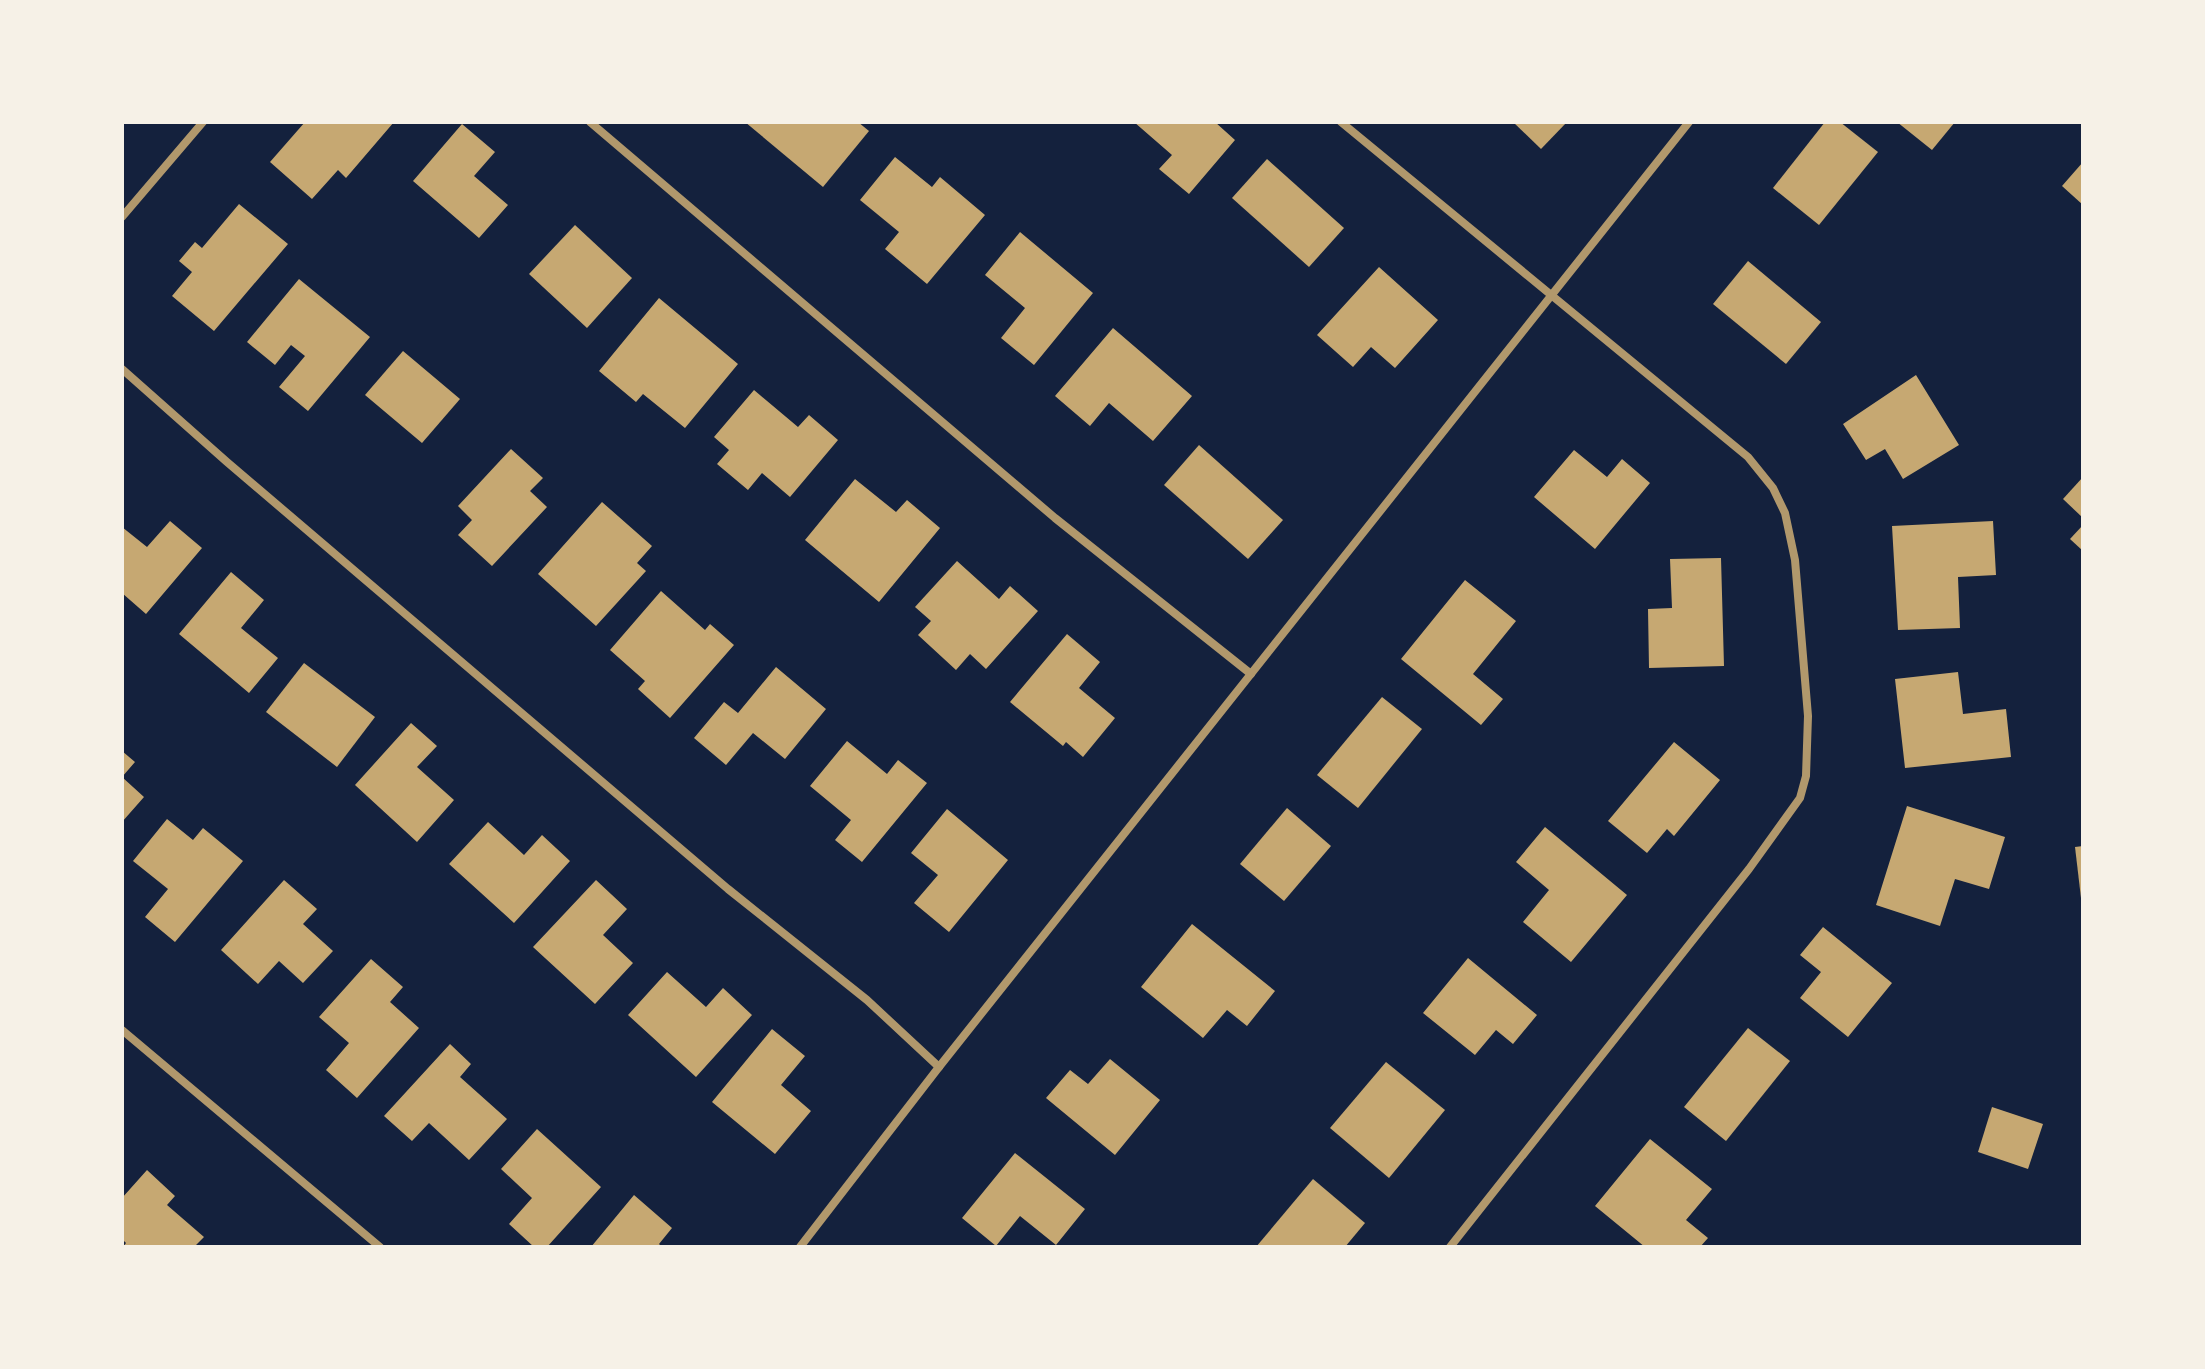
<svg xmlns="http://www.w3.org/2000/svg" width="2205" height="1369" viewBox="0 0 2205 1369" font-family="'PT Serif',serif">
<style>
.building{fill:#c6a872}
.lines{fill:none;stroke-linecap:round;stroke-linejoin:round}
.minor{stroke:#b1986c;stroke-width:8}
</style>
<rect width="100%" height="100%" fill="#14213d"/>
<!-- building -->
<g class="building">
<path d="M305 122H394L346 178 338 170 312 199 270 162Z"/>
<path d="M745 122H858L869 131 823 187Z"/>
<path d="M1134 122H1215L1235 140 1189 194 1159 169 1172 155Z"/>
<path d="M1513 122H1567L1541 149Z"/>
<path d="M1825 122H1840L1878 152 1819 225 1773 188Z"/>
<path d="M1897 122H1955L1932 150Z"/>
<path d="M462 124 495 152 474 176 508 205 479 238 413 181Z"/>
<path d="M895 157 932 187 940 177 985 215 927 284 885 249 899 232 860 200Z"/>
<path d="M1267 159 1344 228 1309 267 1232 198Z"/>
<path d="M2083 162V205L2062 186Z"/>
<path d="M239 204 288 244 214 331 172 296 192 272 179 261 195 242 202 248Z"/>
<path d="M575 225 632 278 587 328 529 274Z"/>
<path d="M1020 232 1093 293 1034 365 1001 338 1025 308 985 275Z"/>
<path d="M1748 261 1821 322 1786 364 1713 304Z"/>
<path d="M1379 267 1438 320 1395 368 1371 347 1353 367 1317 335Z"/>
<path d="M299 279 370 337 308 411 279 387 305 356 291 345 275 365 247 342Z"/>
<path d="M659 298 738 364 685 428 643 394 636 402 599 371Z"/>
<path d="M1113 328 1192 396 1153 441 1109 403 1090 426 1055 396Z"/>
<path d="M403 351 460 399 422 443 365 395Z"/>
<path d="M1916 375 1959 445 1903 479 1885 449 1866 460 1843 424Z"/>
<path d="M754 390 798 427 809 415 838 440 790 497 762 473 748 490 717 464 729 450 714 437Z"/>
<path d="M1199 445 1283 520 1248 559 1164 485Z"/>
<path d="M511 449 543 478 530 491 547 507 492 566 458 535 472 520 458 506Z"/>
<path d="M1574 450 1607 477 1622 459 1650 483 1595 549 1534 497Z"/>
<path d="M2083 477V518L2063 499Z"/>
<path d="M855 479 896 512 907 500 940 528 879 602 805 540Z"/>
<path d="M602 502 652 546 637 563 646 571 596 626 538 574Z"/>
<path d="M170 521 202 548 146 614 122 593V527L147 547Z"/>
<path d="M1993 521 1996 575 1958 577 1960 628 1898 630 1892 526Z"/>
<path d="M2083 525V551L2070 539Z"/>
<path d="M1721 558 1724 666 1649 668 1648 609 1672 608 1670 559Z"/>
<path d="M957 561 999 599 1010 586 1038 611 986 669 970 654 956 670 918 635 931 621 915 607Z"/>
<path d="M231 572 264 600 241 628 278 658 249 693 179 634Z"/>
<path d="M1465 580 1516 621 1473 674 1503 699 1481 725 1401 659Z"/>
<path d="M661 591 705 630 710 624 734 645 670 718 638 689 645 681 610 650Z"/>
<path d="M1067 634 1100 662 1079 688 1115 718 1083 757 1066 742 1063 746 1010 702Z"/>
<path d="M304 663 375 717 337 767 266 712Z"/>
<path d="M776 667 826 709 785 759 753 733 726 765 694 738 724 702 738 713Z"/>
<path d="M1958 672 1963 714 2006 709 2011 757 1905 768 1895 679Z"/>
<path d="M1382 697 1422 729 1358 808 1317 775Z"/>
<path d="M411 723 437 746 417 767 454 800 417 842 355 785Z"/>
<path d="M847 741 887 774 898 760 927 783 862 862 835 840 851 820 810 786Z"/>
<path d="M1674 742 1720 780 1674 836 1667 829 1647 853 1608 821Z"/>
<path d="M122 751 135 762 122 777 144 797 122 822Z"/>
<path d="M1907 806 2005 837 1989 889 1955 879 1940 926 1876 905Z"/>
<path d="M1287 808 1331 846 1284 901 1240 864Z"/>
<path d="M947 809 1008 860 949 932 914 903 938 875 911 853Z"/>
<path d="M167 819 193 840 203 828 243 861 175 942 145 917 168 889 133 861Z"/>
<path d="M488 822 524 855 542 835 570 861 514 923 449 864Z"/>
<path d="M1545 827 1627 895 1571 962 1523 922 1549 890 1516 862Z"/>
<path d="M2083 846V898H2081L2075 847Z"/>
<path d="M284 880 317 909 303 924 333 951 303 983 279 961 258 984 221 950Z"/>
<path d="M596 880 627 909 603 935 633 963 595 1004 533 947Z"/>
<path d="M1192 924 1275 991 1247 1026 1227 1010 1203 1038 1141 987Z"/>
<path d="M1823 927 1892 983 1848 1037 1800 998 1821 972 1800 955Z"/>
<path d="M1468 958 1537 1015 1513 1044 1496 1030 1475 1055 1423 1013Z"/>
<path d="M371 959 403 987 390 1002 419 1028 357 1098 326 1070 349 1043 319 1017Z"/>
<path d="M667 972 706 1007 723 988 752 1015 696 1077 628 1015Z"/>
<path d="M1748 1028 1790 1061 1726 1141 1684 1107Z"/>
<path d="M772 1029 805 1056 781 1085 811 1111 775 1154 712 1102Z"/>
<path d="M450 1044 471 1064 460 1077 507 1119 469 1160 429 1123 412 1141 384 1116Z"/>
<path d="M1110 1059 1160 1100 1115 1155 1046 1098 1070 1070 1088 1084Z"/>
<path d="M1386 1062 1445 1110 1389 1178 1330 1128Z"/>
<path d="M1992 1107 2043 1124 2028 1169 1978 1152Z"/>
<path d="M537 1129 601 1187 547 1247H534L509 1224 532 1198 501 1169Z"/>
<path d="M1650 1139 1712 1189 1686 1220 1708 1238 1700 1247H1645L1595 1206Z"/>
<path d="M1015 1153 1085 1209 1056 1245 1020 1216 996 1246 962 1218Z"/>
<path d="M147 1170 175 1196 167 1205 204 1237 194 1247H123L126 1243 122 1239V1198Z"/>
<path d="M1313 1179 1365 1223 1345 1247H1256Z"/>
<path d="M634 1195 672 1228 659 1244 662 1247H591Z"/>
</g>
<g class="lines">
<!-- minor -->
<g class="minor">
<path d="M590 122 1055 518 1251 674"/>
<path d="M1341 122 1748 457 1773 488 1785 513 1795 560 1808 716 1806 776 1800 798 1749 869 1450 1247"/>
<path d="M122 217 203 122"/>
<path d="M122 369 227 462 728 889 867 1000 939 1067"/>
<path d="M122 1030 380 1247"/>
<path d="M800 1247 939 1067 1689 122"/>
</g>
</g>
<!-- border -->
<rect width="2205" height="1369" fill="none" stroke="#f6f1e7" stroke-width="248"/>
</svg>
